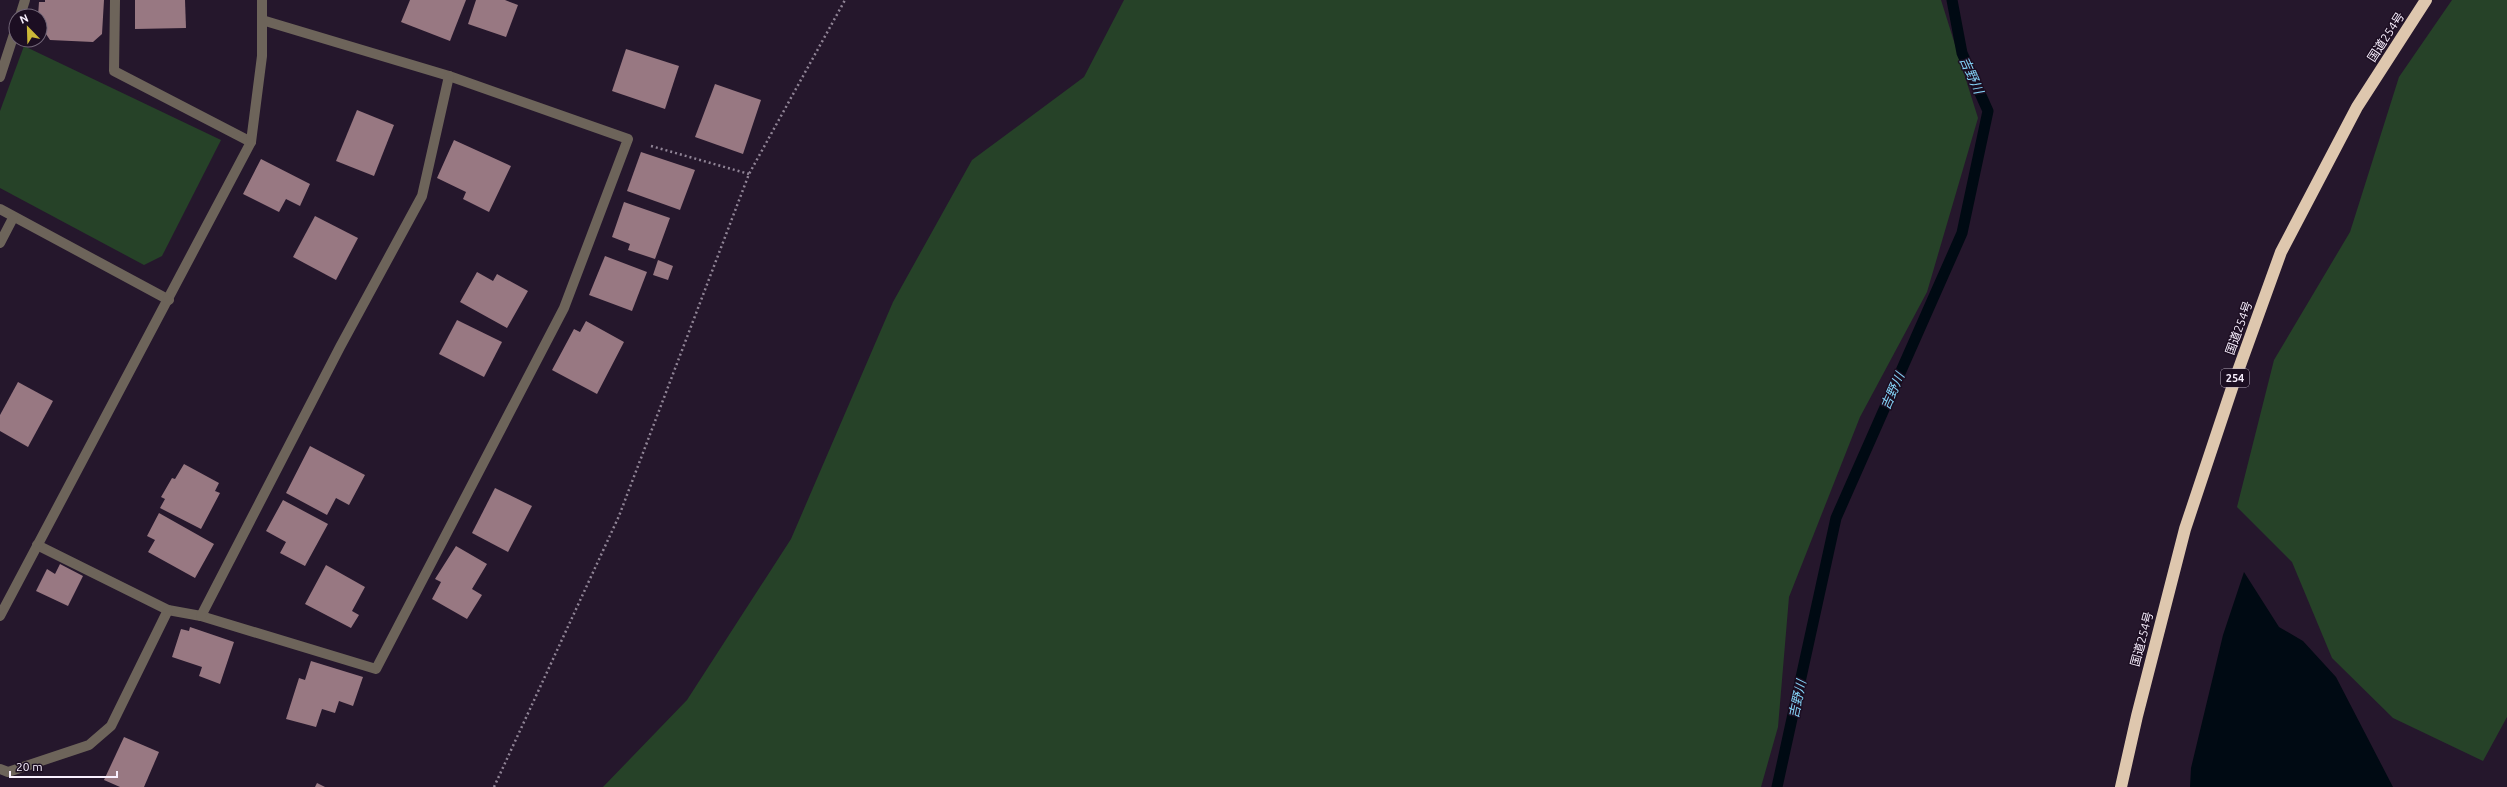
<svg xmlns="http://www.w3.org/2000/svg" width="2507" height="787" viewBox="0 0 2507 787" font-family="Ubuntu,'Noto Sans JP',sans-serif">
<style>
.green{fill:#264228}
.water{fill:#000a13}
.lines{fill:none;stroke-linecap:round;stroke-linejoin:round}
.stream{stroke:#000a13;stroke-width:11}
.building{fill:#987882}
.path{stroke:#908496;stroke-width:2.5;stroke-dasharray:2 3;stroke-linecap:butt}
.minor{stroke:#6d645a;stroke-width:10}
.highway{stroke:#dec7ae;stroke-width:12}
.labels{text-anchor:middle;stroke-width:3;stroke-linejoin:round;paint-order:stroke}
.shield{fill:#1c0e22;stroke:#b7acbd;stroke-width:1}
.shield-label{font-size:11px;font-weight:bold;fill:#f9f0ff}
.street-label{font-size:12px;fill:#f9f0ff;stroke:#1c0e22}
.water-label{font-size:13px;font-style:italic;fill:#84d4f8;stroke:#1c0e22}
</style>
<rect width="100%" height="100%" fill="#25172c"/>
<!-- green -->
<g class="green">
<path d="M1124 0H1941L1978 118 1927 292 1860 417 1789 597 1778 727 1761 787H603L687 700 791 539 893 302 972 160 1084 77Z"/>
<path d="M2452 0H2507V717L2483 761 2393 718 2332 658 2292 562 2237 507 2274 360 2350 232 2399 77Z"/>
<path d="M24 46 221 140 162 256 144 265 0 188V111Z"/>
</g>
<!-- water -->
<path class="water" d="M2244 572 2279 627 2303 641 2336 677 2393 787H2190L2191 768 2223 635Z"/>
<g class="lines">
<!-- stream -->
<path class="stream" d="M1777 787 1836 518 1962 233 1988 111 1962 53 1952 0"/>
</g>
<!-- building -->
<g class="building">
<path d="M45 0H104L102 34 93 42 50 40 42 28 43 19 38 16 39 2H45Z"/>
<path d="M135 0H185L186 28 135 29Z"/>
<path d="M410 0H466L450 41 401 22Z"/>
<path d="M476 0H505L518 5 506 37 468 24Z"/>
<path d="M626 49 679 66 665 109 612 91Z"/>
<path d="M715 84 761 100 743 154 695 137Z"/>
<path d="M357 110 394 125 374 176 336 161Z"/>
<path d="M454 140 511 166 489 212 463 199 466 192 437 178Z"/>
<path d="M641 152 695 170 680 210 627 191Z"/>
<path d="M261 159 310 184 300 206 286 199 279 212 243 194Z"/>
<path d="M624 202 670 218 655 259 628 250 630 244 612 237Z"/>
<path d="M315 216 358 238 336 280 293 257Z"/>
<path d="M605 256 647 272 632 311 589 295Z"/>
<path d="M658 260 673 266 668 280 653 275Z"/>
<path d="M477 272 493 281 497 274 528 291 507 328 460 302Z"/>
<path d="M457 320 502 342 484 377 439 354Z"/>
<path d="M586 321 624 342 597 394 552 370 574 329 580 332Z"/>
<path d="M18 382 53 401 28 447 0 431V415Z"/>
<path d="M310 446 365 475 349 505 336 498 327 515 286 493Z"/>
<path d="M184 464 219 483 215 491 220 493 201 529 160 508 165 499 161 497 172 478 175 479Z"/>
<path d="M495 488 532 506 508 552 472 533Z"/>
<path d="M283 500 328 524 305 566 280 553 286 542 266 531Z"/>
<path d="M159 513 214 544 195 578 148 552 155 540 147 536Z"/>
<path d="M456 546 487 564 472 589 482 595 467 619 432 599 441 582 435 579Z"/>
<path d="M60 564 83 576 68 606 36 591 47 569 55 574Z"/>
<path d="M326 565 365 587 352 611 359 615 351 628 305 604Z"/>
<path d="M190 627 234 642 220 684 199 676 202 667 172 657 181 629 189 631Z"/>
<path d="M311 661 363 677 353 706 339 701 335 713 322 709 316 727 286 719 299 678 305 680Z"/>
<path d="M124 737 159 752 144 787H120L104 780Z"/>
<path d="M317 783 325 787H315Z"/>
</g>
<g class="lines">
<!-- path -->
<g class="path">
<path d="M651 146 749 174"/>
<path d="M494 787 619 516 749 174 845 0"/>
</g>
<!-- minor -->
<g class="minor">
<path d="M115 0 114 71 251 142"/>
<path d="M20 16 25 0"/>
<path d="M0 77 16 28"/>
<path d="M0 209 169 300"/>
<path d="M0 243 13 218"/>
<path d="M37 545 168 610 201 616 376 669 564 308 628 139 449 76 262 20"/>
<path d="M0 616 251 142 262 56V0"/>
<path d="M201 616 340 347 422 196 449 76"/>
<path d="M0 769 8 772 89 745 111 726 168 610"/>
</g>
<!-- highway -->
<path class="highway" d="M2121 787 2137 716 2185 529 2234 382 2281 252 2357 107 2426 0"/>
</g>
<g class="labels">
<!-- shield labels -->
<rect class="shield" x="2221" y="369" width="28" height="18" rx="3"/>
<g class="shield-label">
<text x="2235" y="382">254</text>
</g>
<!-- street labels -->
<g class="street-label">
<text transform="translate(2386 37) rotate(-57)" y="4">国道254号</text>
<text transform="translate(2239 328) rotate(-70)" y="4">国道254号</text>
<text transform="translate(2142 639) rotate(-75)" y="4">国道254号</text>
</g>
<!-- water labels -->
<g class="water-label">
<text transform="translate(1972 75) rotate(66)" y="5">吉野川</text>
<text transform="translate(1892 391) rotate(-66)" y="5">吉野川</text>
<text transform="translate(1797 699) rotate(-78)" y="5">吉野川</text>
</g>
</g>
<!-- north arrow -->
<g transform="translate(28 28) rotate(337)"><circle r="19" fill="#1c0e22" stroke="#74687a"/>
<path d="M0-3L7 15L0 10L-7 15Z" fill="#cdb938"/>
<text y="-6" font-size="11" font-weight="bold" text-anchor="middle" fill="#f9f0ff">N</text>
</g>
<!-- scale -->
<path d="M10 771v6h107v-6" fill="none" stroke="#f9f0ff" stroke-width="2"/>
<text x="16" y="771" font-size="12" fill="#f9f0ff" stroke="#1c0e22" stroke-width="3" paint-order="stroke">20 m</text>
</svg>
